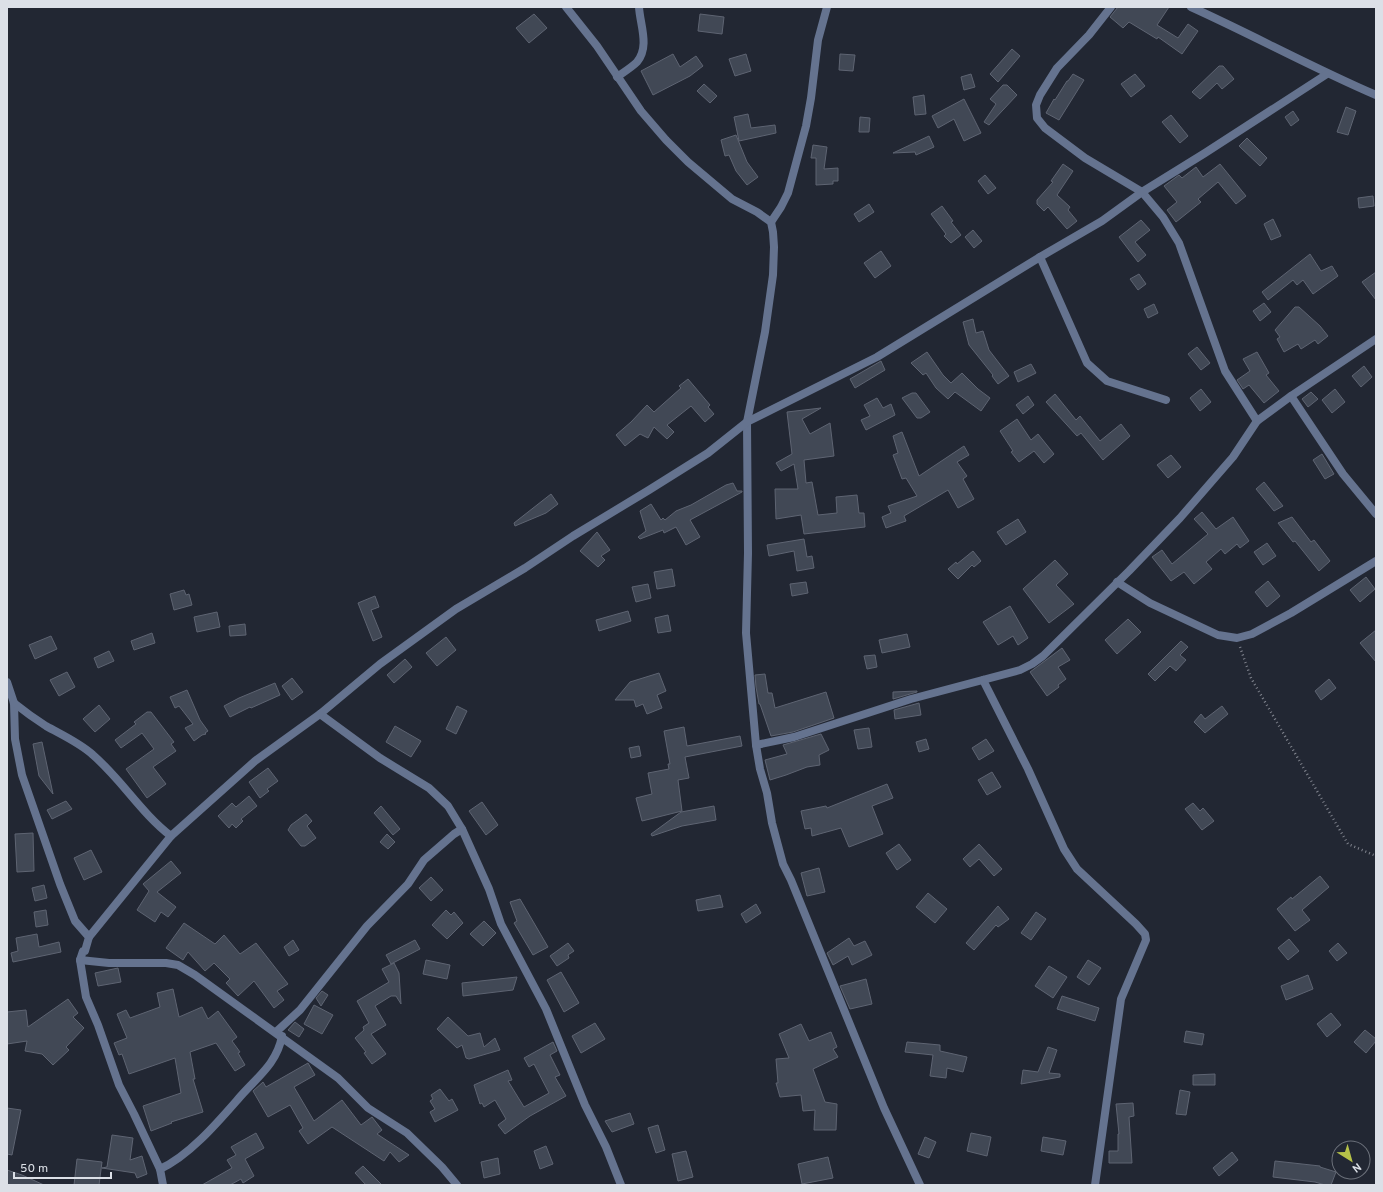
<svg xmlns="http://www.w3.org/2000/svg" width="1383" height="1192" viewBox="0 0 1383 1192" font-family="Overpass,sans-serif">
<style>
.building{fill:#414855;stroke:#5e6472}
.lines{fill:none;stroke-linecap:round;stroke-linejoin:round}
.path{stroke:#80848e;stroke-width:2.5;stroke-dasharray:1 3;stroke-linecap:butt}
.street{stroke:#65738f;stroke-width:8}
</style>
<rect width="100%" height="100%" fill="#222733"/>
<!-- building -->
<g class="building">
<path d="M1118 7H1169L1157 25 1178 38 1188 24 1198 31 1182 54 1158 37 1157 39 1129 22 1123 28 1110 17Z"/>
<path d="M534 14 547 28 529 43 516 28Z"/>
<path d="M700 14 724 17 722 34 698 31Z"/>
<path d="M1012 49 1020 56 998 82 990 74Z"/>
<path d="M673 54 680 67 696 56 703 66 690 76 653 95 641 71Z"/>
<path d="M746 54 751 71 735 76 729 59Z"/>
<path d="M840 54 855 55 853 71 839 70Z"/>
<path d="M1219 66H1223L1234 79 1222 89 1217 83 1200 99 1192 92Z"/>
<path d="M971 74 975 87 964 90 961 77Z"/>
<path d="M1073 74 1084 80 1059 120 1046 113 1054 99 1055 100 1067 81H1068Z"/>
<path d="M1135 74 1145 86 1131 97 1121 84Z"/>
<path d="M704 84 717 96 710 103 697 91Z"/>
<path d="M1003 85H1007L1017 95 989 125 984 122 996 104 990 99Z"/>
<path d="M924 95 926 114 915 115 913 97Z"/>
<path d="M964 99 981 133 964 141 954 119 938 128 932 116Z"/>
<path d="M1346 107 1356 111 1348 135 1337 132Z"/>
<path d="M1293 111 1299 120 1291 126 1285 117Z"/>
<path d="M748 114 751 128 775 125 776 133 739 141 734 117Z"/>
<path d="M1171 115 1188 136 1180 143 1162 122Z"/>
<path d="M860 117 870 118 869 132H859Z"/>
<path d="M736 135 747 162 758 177 747 185 736 171 729 155 725 156 721 140Z"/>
<path d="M929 136 934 147 916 155 915 152 893 153Z"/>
<path d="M1247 138 1267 158 1260 166 1239 146Z"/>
<path d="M813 145 827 147 824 169 838 168V181H833V184L816 185V158H811Z"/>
<path d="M1063 164 1073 171 1057 195 1070 207 1068 210 1077 221 1067 229 1048 207 1044 211 1037 204V200L1053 182 1051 181Z"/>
<path d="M1220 164 1246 196 1236 204 1218 182 1198 199 1201 202 1176 222 1167 210 1177 202 1164 186 1179 175 1182 178 1196 167 1203 177Z"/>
<path d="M985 175 996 188 988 194 978 181Z"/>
<path d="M1373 196 1374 206 1359 208 1358 198Z"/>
<path d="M869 204 874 212 859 222 854 214Z"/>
<path d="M942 206 953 221 951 222 961 235 951 243 944 236 946 234 931 214Z"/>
<path d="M1273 219 1281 236 1271 240 1264 224Z"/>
<path d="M1141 220 1150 230 1135 242 1146 255 1138 262 1119 237Z"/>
<path d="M973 230 982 241 974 248 965 237Z"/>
<path d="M881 251 891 266 875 278 864 263Z"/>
<path d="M1310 254 1321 271 1332 266 1338 276 1313 294 1303 280 1297 285 1293 280 1268 300 1262 292Z"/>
<path d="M1376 272V300L1362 282Z"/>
<path d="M1139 274 1146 284 1138 290 1130 279Z"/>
<path d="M1264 303 1271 312 1260 321 1253 311Z"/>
<path d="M1154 304 1158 313 1148 318 1144 309Z"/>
<path d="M1295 307H1299L1320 326 1328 336 1318 344 1315 340 1301 349 1298 344 1284 352 1277 339 1280 337 1275 330Z"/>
<path d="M973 319 976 333 983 331 989 350 1009 376 998 384 992 376 993 375 969 345 963 322Z"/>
<path d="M1197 347 1210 363 1201 370 1188 354Z"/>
<path d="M927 352 943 375 951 383 962 373 978 389 990 398 981 411 955 392 948 399 936 388 926 373 923 375 911 363Z"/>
<path d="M1257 352 1269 373 1266 375 1279 391 1264 403 1249 385 1243 389 1237 380 1250 371 1243 359Z"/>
<path d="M881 361 885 370 855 388 850 379Z"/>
<path d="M1031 364 1036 373 1018 382 1014 372Z"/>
<path d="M1364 366 1372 377 1361 387 1352 376Z"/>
<path d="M688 379 710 405 708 407 714 414 705 422 691 406 667 425 674 432 667 439 654 427 648 438 640 434 625 446 616 435 631 422 647 405 654 412 681 388 679 386Z"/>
<path d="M1201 389 1211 402 1200 411 1190 398Z"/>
<path d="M1335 389 1345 402 1332 413 1322 400Z"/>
<path d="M1311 392 1318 399 1308 407 1302 399Z"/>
<path d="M912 393H916L930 412 921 418H917L902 398Z"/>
<path d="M1055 394 1076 420 1080 416 1100 441 1121 424 1130 436 1103 460 1081 433 1077 436 1046 402Z"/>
<path d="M1028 396 1034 405 1023 414 1016 405Z"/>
<path d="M877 398 883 408 891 404 895 415 866 430 861 420 870 416 864 405Z"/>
<path d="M821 408 802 419 810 434 830 423 834 456 804 460 806 483 812 482 818 515 837 513 836 497 857 495 859 513H864L865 527 804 534 801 515 776 519 775 489H798L794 464 781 471 776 463 792 454 787 412Z"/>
<path d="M1017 419 1031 440 1038 434 1054 454 1044 463 1034 451 1019 462 1011 452 1013 451 1000 431Z"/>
<path d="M902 432 919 476 964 446 969 455 957 462 967 476 963 479 974 499 958 508 948 490 904 516 906 521 886 528 882 517 891 513 888 506 917 496 906 478 902 479 893 455 898 453 893 436Z"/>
<path d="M1322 454 1334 474 1325 479 1313 460Z"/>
<path d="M1171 455 1181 467 1168 478 1157 465Z"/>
<path d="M1264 482 1283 506 1274 511 1256 489Z"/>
<path d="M733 483 737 491H742V492L690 520 700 537 686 545 676 527 664 533 663 530 640 539 638 537 646 531 640 511 651 504 661 520 663 518 665 520 676 511 691 505 726 485Z"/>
<path d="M551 494 558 504 546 513 515 526 514 523Z"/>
<path d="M1202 512 1216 529 1233 517 1249 541 1240 548 1237 544 1225 554 1221 549 1206 562 1212 569 1194 584 1184 572 1171 581 1152 557 1162 550 1172 564 1208 534 1194 519Z"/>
<path d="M1292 517 1311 542 1314 540 1330 561 1319 571 1295 541 1293 542 1278 523Z"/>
<path d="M1018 519 1026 532 1006 545 997 532Z"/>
<path d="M597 532 610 550 601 556 605 560 598 567 580 551Z"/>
<path d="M804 539 807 557 812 556 814 568 797 571 794 551 769 556 767 545Z"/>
<path d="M1267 543 1276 556 1263 565 1254 552Z"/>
<path d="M973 551 981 561 974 567 972 565 958 579 948 569 956 562 957 564Z"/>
<path d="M1055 560 1068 574 1056 585 1074 604 1049 623 1023 589Z"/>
<path d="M672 569 675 586 657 589 654 572Z"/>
<path d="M1366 577 1375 589 1360 602 1350 590Z"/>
<path d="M1268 581 1280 596 1267 607 1255 592Z"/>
<path d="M806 582 808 593 792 596 790 584Z"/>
<path d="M648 584 651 598 636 602 632 587Z"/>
<path d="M184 590 186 595 189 594 192 605 174 610 170 594Z"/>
<path d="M375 596 379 607 371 610 382 637 373 641 358 603Z"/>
<path d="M1010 606 1028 638 1018 645 1013 636 998 645 983 622Z"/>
<path d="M628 611 631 621 599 631 596 620Z"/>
<path d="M217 612 220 627 197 632 194 617Z"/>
<path d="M668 615 671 631 658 633 655 618Z"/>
<path d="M1128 619 1141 632 1117 654 1105 640Z"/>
<path d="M245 624 246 635 230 636 229 626Z"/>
<path d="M1376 630V662L1360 643Z"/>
<path d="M152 633 155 643 134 650 131 641Z"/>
<path d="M907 634 910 647 882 653 879 640Z"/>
<path d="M51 636 57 649 35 659 29 645Z"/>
<path d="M446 637 456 650 437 666 426 653Z"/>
<path d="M1181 641 1188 647 1180 655 1186 660 1176 671 1170 666 1155 681 1148 674Z"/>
<path d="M1062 648 1070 660 1058 667 1066 679 1058 685 1059 687 1047 696 1030 672Z"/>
<path d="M109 651 114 661 98 668 94 658Z"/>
<path d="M875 655 877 667 867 669 864 656Z"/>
<path d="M405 659 412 667 394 683 387 675Z"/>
<path d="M67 672 75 687 59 696 50 680Z"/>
<path d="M659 673 666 691 657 695 662 708 647 714 643 704 636 707 634 700H615L630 682Z"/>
<path d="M765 674 768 693H772L775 708 826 692 834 718 793 732 771 736 760 704H759L756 687 755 675Z"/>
<path d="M292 678 303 692 292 700 282 686Z"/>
<path d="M1329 679 1336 688 1321 700 1315 691Z"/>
<path d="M275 683 280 695 251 708 250 707 230 717 224 706 239 698Z"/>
<path d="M187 690 200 720 208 731 205 733 206 734 202 735 194 741 185 728 193 724 179 706 175 708 170 697Z"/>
<path d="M917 691V692L893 699V692Z"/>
<path d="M919 703 921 715 895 719 894 710Z"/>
<path d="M99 705 110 719 95 732 83 719Z"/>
<path d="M457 706 467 711 456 734 446 729Z"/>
<path d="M1222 706 1228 714 1205 733 1194 722 1201 714 1205 719Z"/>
<path d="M147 712H151L174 742 171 744 176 751 153 767 166 784 147 798 126 769 154 749 142 733 121 748 115 740 136 724 134 722Z"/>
<path d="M395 726 421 741 411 757 386 742Z"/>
<path d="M684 727 687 746 740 736 742 746 685 757 689 778 678 780 682 811 642 821 636 798 652 794 648 773 669 769 668 764H670L664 731Z"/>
<path d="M869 728 872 747 858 749 854 730Z"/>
<path d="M821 734 829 750 819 755 820 765 807 767 786 775 770 780 765 760 787 754 783 745Z"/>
<path d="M926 739 929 749 919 752 916 742Z"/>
<path d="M986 739 994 751 979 760 972 748Z"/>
<path d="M42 742 53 794 39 776 33 744Z"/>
<path d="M639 746 641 756 631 758 629 748Z"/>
<path d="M268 768 278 781 267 789 269 791 260 798 249 782Z"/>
<path d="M992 772 1001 787 987 795 978 780Z"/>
<path d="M887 784 893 798 872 806 883 834 849 847 841 828 812 836 811 828 805 829 801 811 826 806 827 808Z"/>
<path d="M249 796 257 806 241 819 243 821 236 828 232 824 229 828 218 816 232 803 236 807Z"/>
<path d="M66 801 72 809 52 819 47 810Z"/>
<path d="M482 802 498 825 486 835 469 811Z"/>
<path d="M1193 803 1200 811 1203 808 1214 821 1202 830 1185 809Z"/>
<path d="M381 806 400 829 393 835 374 813Z"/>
<path d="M714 806 716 820 682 826 652 836 651 834 681 812Z"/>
<path d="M306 814 312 821 307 826 316 838 305 846H301L288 830 291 825Z"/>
<path d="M33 833 34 871 17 872 15 834Z"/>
<path d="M387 834 395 842 388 849 380 842Z"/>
<path d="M899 844 911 860 897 870 886 853Z"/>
<path d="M979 844 1002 869 994 876 979 859 970 867 963 859Z"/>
<path d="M91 850 102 872 84 880 74 858Z"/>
<path d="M171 861 181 873 157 892 176 907 168 917 161 912 155 922 137 910 149 891 143 884Z"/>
<path d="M819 868 825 892 807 896 801 873Z"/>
<path d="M1320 876 1329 887 1302 910 1310 920 1295 931 1277 909 1291 897 1292 899Z"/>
<path d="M431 877 443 890 431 901 419 888Z"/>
<path d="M44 885 47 898 35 901 32 888Z"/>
<path d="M928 893 947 909 935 923 916 907Z"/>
<path d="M720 895 723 907 698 911 696 900Z"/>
<path d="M520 899 548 947 533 955 514 923 517 921 510 902Z"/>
<path d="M756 904 761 913 746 923 741 914Z"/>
<path d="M998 906 1009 919 998 927 996 925 974 950 966 943Z"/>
<path d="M46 910 48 925 36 927 34 912Z"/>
<path d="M446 910 451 915 454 912 463 923 447 939 432 925Z"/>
<path d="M1036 912 1046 919 1031 940 1021 933Z"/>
<path d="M484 921 496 933 483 946 470 934Z"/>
<path d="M184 923 215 944 224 935 240 954 256 943 288 984 277 991 284 1000 274 1008 254 981 238 996 226 983 230 979 214 963 205 971 188 952 183 960 166 948Z"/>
<path d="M37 934 39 947 59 942 61 952 13 962 11 953 18 951 16 938Z"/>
<path d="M849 938 854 946 865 941 872 955 852 965 848 956 833 965 827 953Z"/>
<path d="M1289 939 1299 951 1288 960 1278 948Z"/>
<path d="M293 940 299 950 289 956 284 947Z"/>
<path d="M415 940 420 949 391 964 386 955Z"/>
<path d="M568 943 574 951 568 955 569 958 557 966 550 956Z"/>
<path d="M1338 943 1347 953 1337 961 1329 951Z"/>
<path d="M426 960 450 965 447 979 423 974Z"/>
<path d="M1088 960 1101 968 1089 985 1077 977Z"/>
<path d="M394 963 399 973 401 1004 396 996H391L375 1006 386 1025 371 1034 386 1054 372 1064 364 1053 366 1052 355 1038 364 1030 363 1027 369 1023 357 1001 389 982 382 969Z"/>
<path d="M1049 966 1067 977 1053 998 1035 986Z"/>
<path d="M118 968 121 982 98 986 95 973Z"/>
<path d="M561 972 579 1003 564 1012 547 980Z"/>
<path d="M1308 975 1313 989 1286 1000 1281 986Z"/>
<path d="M517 977 513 990 463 996 462 983Z"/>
<path d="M866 979 872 1004 850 1009 840 986Z"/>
<path d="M173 989 179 1017 202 1007 208 1019 218 1011 237 1037 232 1041 240 1052 238 1053 245 1065 235 1071 216 1043 190 1052 195 1079H193L203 1112 171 1122 172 1123 151 1131 143 1106 181 1093 175 1058 129 1074 122 1054 119 1055 114 1043 127 1038 117 1014 126 1010 130 1018 160 1007 157 993Z"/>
<path d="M322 991 328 995 321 1006 316 998Z"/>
<path d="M1062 996 1099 1008 1095 1021 1057 1009Z"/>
<path d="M68 999 78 1013 73 1017 84 1028 66 1047 69 1050 53 1065 42 1054 25 1051 27 1041 7 1044V1012L26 1010 28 1027Z"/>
<path d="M314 1005 333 1015 322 1034 304 1024Z"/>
<path d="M1331 1013 1341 1025 1327 1037 1317 1024Z"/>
<path d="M448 1017 468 1036 480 1033 484 1047 495 1038 500 1050 469 1059 466 1058 462 1045 457 1048 437 1029Z"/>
<path d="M295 1022 304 1029 299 1037 288 1030Z"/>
<path d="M595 1023 605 1039 581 1053 572 1036Z"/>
<path d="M801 1024 809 1041 831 1032 837 1047 833 1049 838 1057 813 1069 825 1102 837 1104 836 1130H814L815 1110 803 1111 801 1095 780 1097 776 1083H778L776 1059 789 1058 779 1034Z"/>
<path d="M1365 1030 1376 1039V1041L1366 1053 1354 1042Z"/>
<path d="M1186 1031 1204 1034 1202 1045 1184 1042Z"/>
<path d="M553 1042 557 1051 550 1055 560 1075 555 1077 566 1096 530 1116 505 1134 498 1125 506 1119 495 1100 484 1107 482 1103 480 1104 474 1085 508 1070 512 1080 508 1081 524 1107 549 1093 534 1064 529 1067 524 1058Z"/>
<path d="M907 1042 940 1045V1051L967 1057 963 1072 947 1068 946 1078 930 1076 933 1055 905 1052Z"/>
<path d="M1048 1047 1057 1050 1049 1073 1060 1074V1077L1021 1084 1023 1070 1038 1072Z"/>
<path d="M308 1063 315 1075 294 1087 314 1121 342 1100 361 1125 372 1117 382 1130 377 1134 409 1155 399 1162 390 1152 384 1161 332 1127 308 1144 299 1131 303 1128 290 1105 268 1117 253 1091 263 1082 266 1087Z"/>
<path d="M1215 1074V1085H1193V1075Z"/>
<path d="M440 1089 449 1101 452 1099 458 1110 435 1122 430 1112 435 1109 430 1101 433 1099 431 1095Z"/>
<path d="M1180 1090 1190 1092 1186 1115 1176 1114Z"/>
<path d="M1133 1103 1134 1116 1129 1117 1132 1163H1109V1151H1118V1134H1119L1116 1104Z"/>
<path d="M7 1108 21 1110 12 1155 7 1154Z"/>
<path d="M630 1113 634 1124 612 1132 605 1121Z"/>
<path d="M658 1125 665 1150 656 1153 648 1128Z"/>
<path d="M256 1133 264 1148 245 1159 254 1176 243 1183 241 1179 230 1185H202L232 1168 227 1160 236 1155 231 1147Z"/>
<path d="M971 1133 991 1137 987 1156 967 1151Z"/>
<path d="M112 1135 133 1138 130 1160 142 1156 147 1174 137 1178 135 1173 102 1168 107 1167Z"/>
<path d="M925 1137 936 1142 929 1158 918 1154Z"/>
<path d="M1043 1137 1066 1141 1063 1155 1041 1151Z"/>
<path d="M546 1146 553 1164 540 1169 534 1151Z"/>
<path d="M686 1151 693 1177 678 1181 672 1154Z"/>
<path d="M1232 1152 1238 1160 1219 1176 1213 1168Z"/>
<path d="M828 1157 833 1178 802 1184 798 1164Z"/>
<path d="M498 1158 500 1174 484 1178 481 1162Z"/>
<path d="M77 1159 102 1162 99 1185H74Z"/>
<path d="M1275 1161 1320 1166V1167L1336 1172 1331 1185H1325L1315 1182 1273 1177Z"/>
<path d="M363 1166 382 1185H366L355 1173Z"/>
<path d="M7 1170 22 1175 44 1185H7Z"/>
</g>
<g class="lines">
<!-- path -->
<path class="path" d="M1240 647 1251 678 1348 844 1376 856"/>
<!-- street -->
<g class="street">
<path d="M566 7 597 46 641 111 666 140 688 162 732 199 757 212 771 222 773 232 774 247 773 275 765 332 747 422 748 553 746 633 756 745 760 769 767 793 772 823 783 864 791 880 884 1108 920 1185"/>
<path d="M1111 7 1089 35 1057 68 1040 95 1036 105 1037 118 1045 128 1085 158 1142 192 1163 217 1179 243 1225 371 1257 421"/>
<path d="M1191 7C1253 35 1313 68 1376 95"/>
<path d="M617 77C624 72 632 67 637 62 650 46 640 25 639 7"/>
<path d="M771 222 781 207 788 193 806 126 811 98 818 40 827 7"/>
<path d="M1040 257 1087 363 1107 381 1166 400"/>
<path d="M1291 396 1343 474 1376 514"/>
<path d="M1117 582 1150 603 1218 635 1237 638 1252 634 1291 613 1376 561"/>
<path d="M983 680 1028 769 1064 849 1077 869 1136 924 1145 934 1146 940 1121 999 1095 1185"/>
<path d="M7 682 14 703 15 739 22 775 60 884 75 921 89 937 85 951H83L80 960 86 997 98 1025 119 1085 134 1114 160 1169 163 1185"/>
<path d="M14 703C24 711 35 719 46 726 62 735 80 743 93 755 122 780 141 813 171 836"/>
<path d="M320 714 380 758 429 788 448 806 462 829"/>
<path d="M756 745 794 737 911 699 1020 670 1032 664 1043 656 1129 571 1180 518 1233 457 1257 421 1291 396 1376 339"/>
<path d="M89 937 171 836 255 761 320 714 380 664 456 609 525 568 573 536 649 490 708 453 747 422 877 357 1040 257 1102 221 1142 192 1205 153 1327 74"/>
<path d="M80 960 109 963H166L178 965 195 975 338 1078 368 1108 407 1133 442 1167 457 1185"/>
<path d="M276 1032 300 1010 367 926 408 884 424 860 454 834 462 829 489 889 501 924 546 1009 585 1105 606 1147 621 1185"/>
<path d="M160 1169C189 1156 218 1122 239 1098 256 1078 277 1064 282 1036"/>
</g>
</g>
<!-- border -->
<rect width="1383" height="1192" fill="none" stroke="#dce0e7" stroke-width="16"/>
<!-- north arrow -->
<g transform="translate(1351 1160) rotate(143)"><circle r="19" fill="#222733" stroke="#6c717b"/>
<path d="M0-3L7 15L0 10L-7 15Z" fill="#b6c249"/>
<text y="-6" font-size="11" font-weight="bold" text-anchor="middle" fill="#dce0e7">N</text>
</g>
<!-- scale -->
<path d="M14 1172v6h97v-6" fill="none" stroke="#dce0e7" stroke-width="2"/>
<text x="20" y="1172" font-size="12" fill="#dce0e7" stroke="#222733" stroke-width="3" paint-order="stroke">50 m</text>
</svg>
